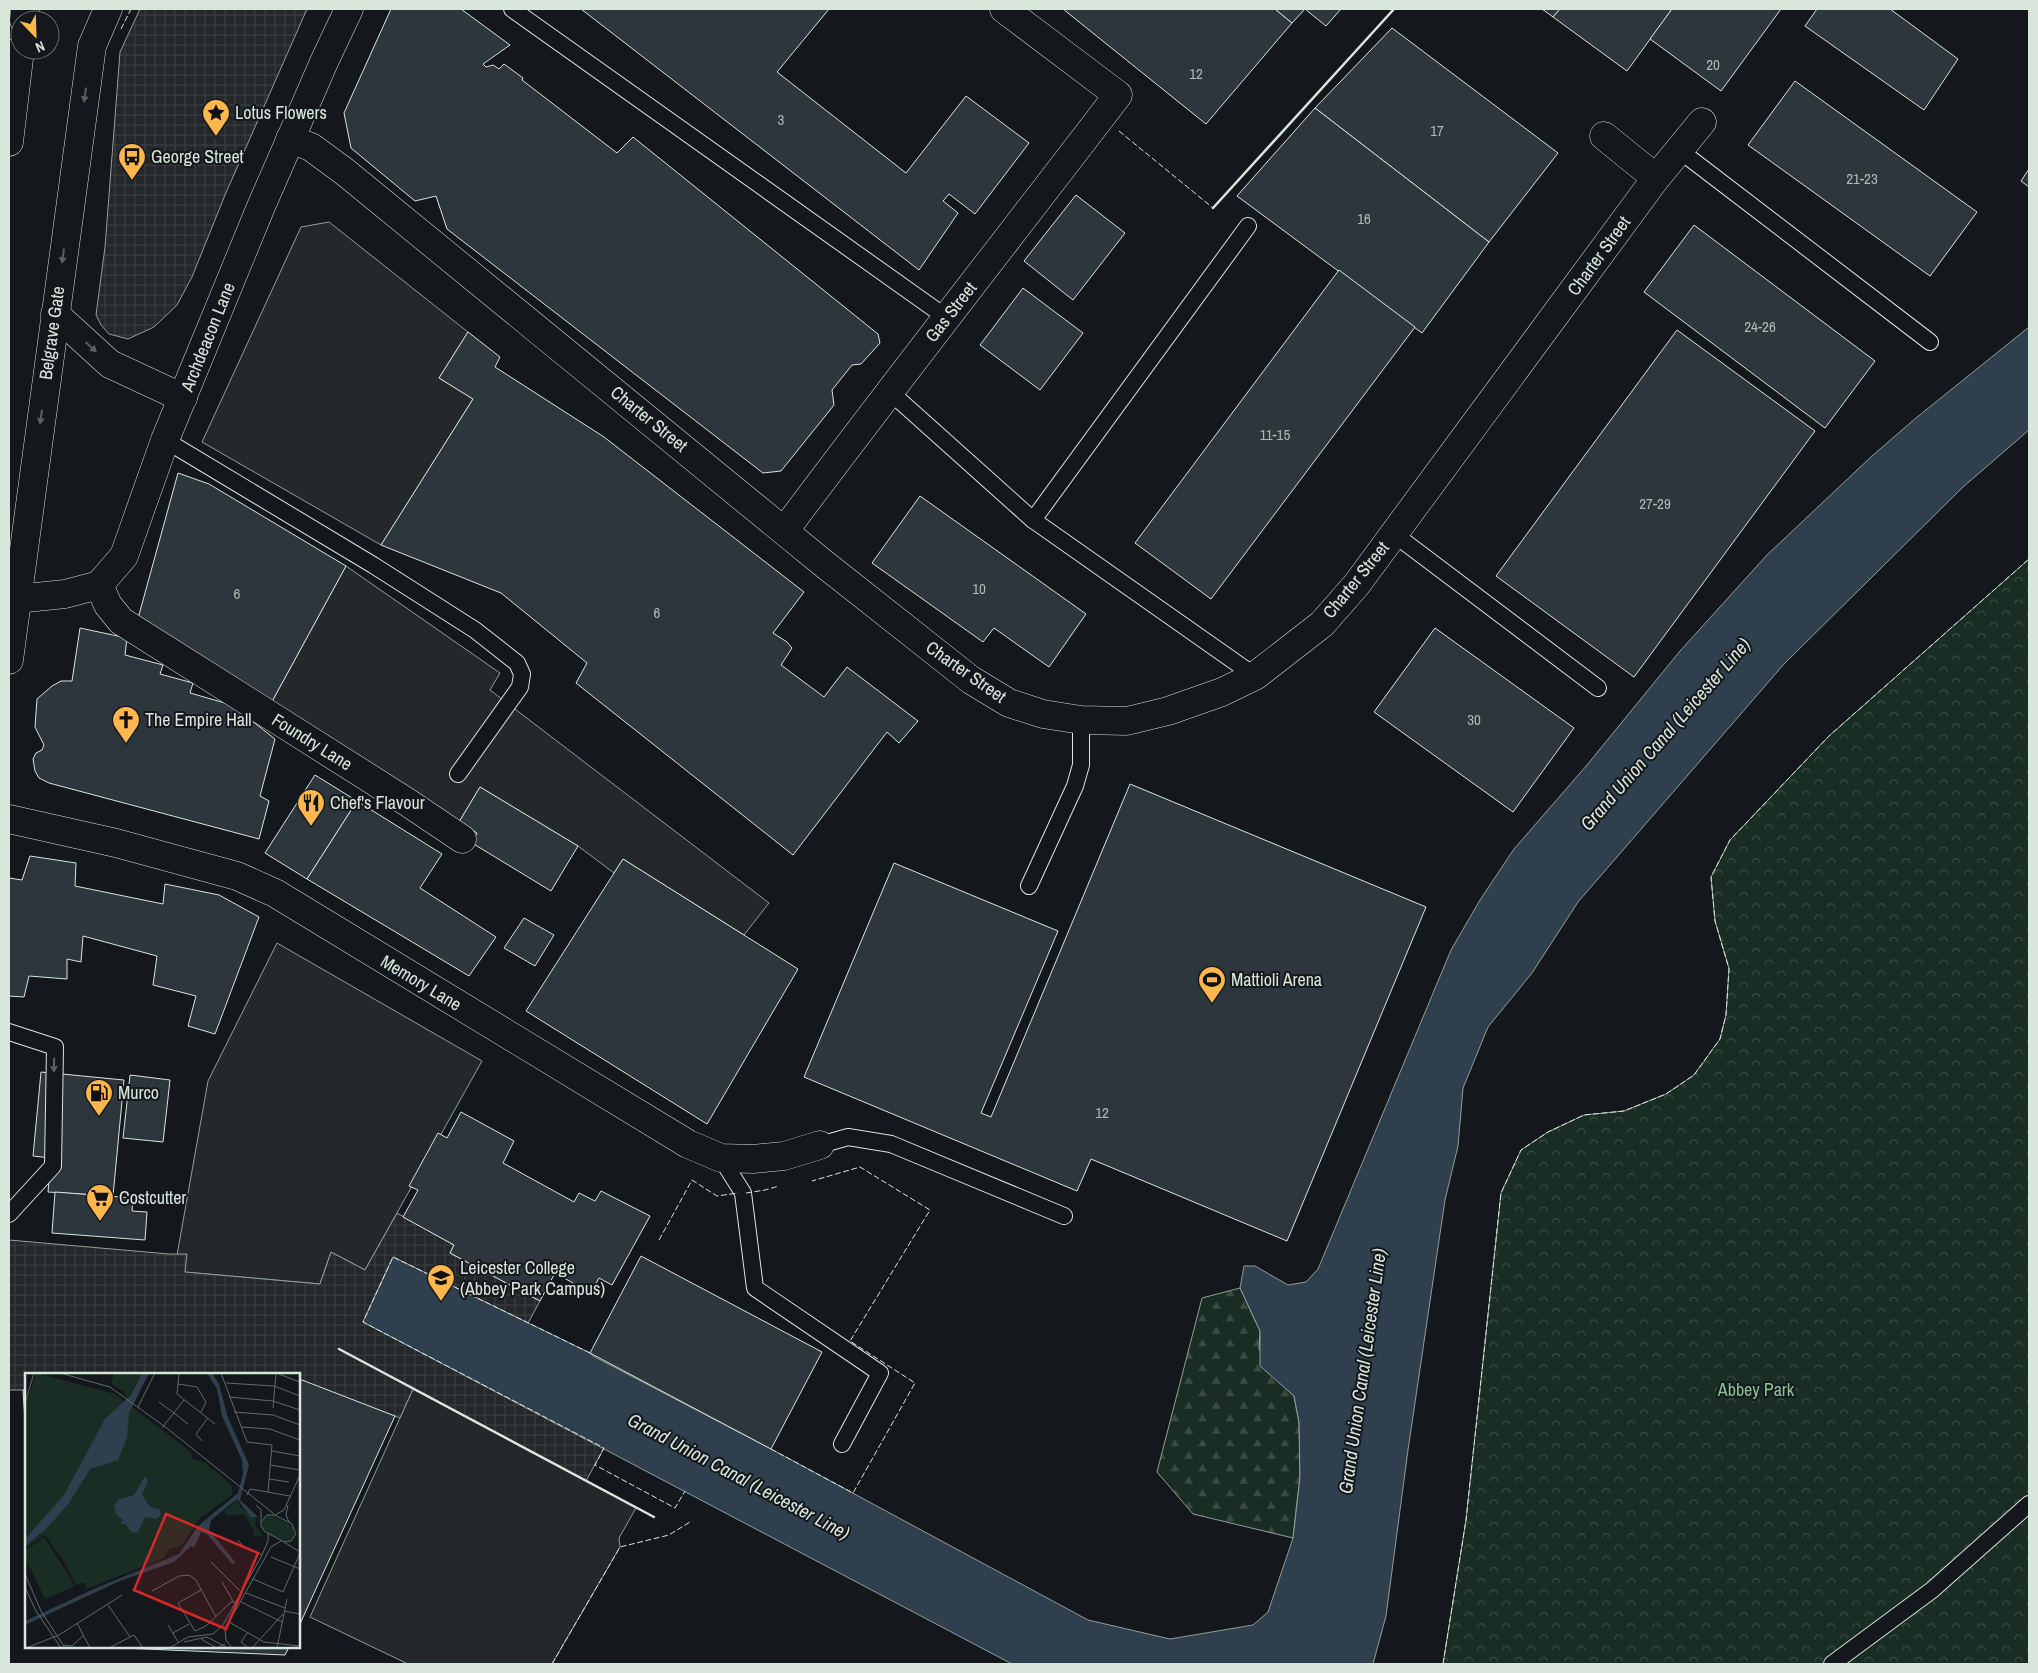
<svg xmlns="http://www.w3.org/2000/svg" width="2038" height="1673" viewBox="0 0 2038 1673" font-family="'Archivo Narrow',sans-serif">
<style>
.forest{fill:url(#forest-firs);stroke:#939e99}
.park{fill:url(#park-crowns);stroke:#939e99}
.parking{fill:#24282b;stroke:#939e99}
.plaza{fill:url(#plaza-grid);stroke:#939e99}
.water{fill:#2f3f4d;stroke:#939e99}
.building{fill:#2c363c;stroke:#d8e6dc}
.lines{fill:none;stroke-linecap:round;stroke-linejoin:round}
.lane-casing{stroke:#d8e6dc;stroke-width:18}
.street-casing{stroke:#d8e6dc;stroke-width:29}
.primary-casing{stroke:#d8e6dc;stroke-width:29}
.lane{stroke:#14181c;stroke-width:16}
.street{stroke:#14181c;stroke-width:28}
.primary{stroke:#14181c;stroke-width:28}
.fence{stroke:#d8e6dc;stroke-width:1;stroke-dasharray:6 2.5;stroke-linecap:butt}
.wall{stroke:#d8e6dc;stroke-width:2.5}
.oneway{fill:#59605f}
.labels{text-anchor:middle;stroke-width:4;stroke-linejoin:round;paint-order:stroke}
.number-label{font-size:15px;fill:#adbab4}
.poi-label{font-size:18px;fill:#d8e6dc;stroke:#14181c;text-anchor:start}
.street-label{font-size:18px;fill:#d8e6dc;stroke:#14181c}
.park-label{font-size:18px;fill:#8ac095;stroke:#14181c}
.water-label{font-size:19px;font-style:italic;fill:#d8e6dc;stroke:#14181c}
.inset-road{fill:none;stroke:#626a69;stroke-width:1}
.view{fill:#d62828;fill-opacity:0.15;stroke:#d62828;stroke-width:2.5}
.inset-edge{fill:none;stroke:#d8e6dc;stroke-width:2.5}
</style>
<defs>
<pattern id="forest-firs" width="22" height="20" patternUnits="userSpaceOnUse" patternTransform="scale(1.25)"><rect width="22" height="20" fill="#1a2d24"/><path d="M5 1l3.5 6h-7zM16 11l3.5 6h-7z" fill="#3b4b43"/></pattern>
<pattern id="park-crowns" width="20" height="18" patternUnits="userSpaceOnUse" patternTransform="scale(1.25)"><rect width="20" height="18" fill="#1a2d24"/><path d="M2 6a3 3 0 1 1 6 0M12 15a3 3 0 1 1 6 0" fill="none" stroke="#3b4b43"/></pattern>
<pattern id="plaza-grid" width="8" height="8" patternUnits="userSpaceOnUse" patternTransform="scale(1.25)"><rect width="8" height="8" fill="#24282b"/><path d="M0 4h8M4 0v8" fill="none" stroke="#393d3f"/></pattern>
</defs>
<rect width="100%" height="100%" fill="#14181c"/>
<!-- forest -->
<path class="forest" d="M1240 1288 1260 1331 1259 1349 1281 1384 1294 1396 1299 1422 1300 1477 1293 1538 1193 1514 1157 1472 1202 1298Z"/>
<!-- park -->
<path class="park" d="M2029 559V1664H1443L1466 1520 1501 1193 1521 1150 1548 1132 1584 1115 1624 1111 1666 1094 1694 1075 1720 1039 1726 1015 1729 968 1715 921 1711 877 1730 840 1829 736Z"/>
<!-- parking -->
<g class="parking">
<path d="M329 222 468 332 439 378 473 399 381 545 202 442 301 227Z"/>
<path d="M346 566 500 673 490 690 769 903 744 935 623 859 614 873 578 846 480 787 459 822 269 707Z"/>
<path d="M277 943 482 1061 365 1270 331 1252 320 1284 184 1272 177 1255 208 1081Z"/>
<path d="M413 1389 636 1508 619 1538 620 1547 552 1664H408L310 1617Z"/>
</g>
<!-- plaza -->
<g class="plaza">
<path d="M140 9H307L225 195 192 277 177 305 154 327 128 339 109 334 101 325 96 315 105 247 120 52Z"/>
<path d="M397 1213 454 1245 450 1253 540 1301 528 1323 393 1257 363 1322 604 1448 586 1481 413 1389 400 1418 299 1381V1374H26V1390H9V1240L169 1254H187L185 1272 320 1284 331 1252 365 1270Z"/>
</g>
<!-- water -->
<path class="water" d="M2029 327V430L1963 487 1784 664 1578 902 1532 973 1488 1027 1463 1088 1458 1146 1445 1200 1408 1450 1386 1616 1373 1664H1012L363 1322 393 1257 590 1353 593 1356 771 1449 1088 1620 1170 1639 1253 1625 1268 1612 1293 1538 1300 1477 1299 1422 1294 1396 1260 1366V1331L1240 1288 1244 1266H1255L1288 1285 1306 1282 1318 1269 1451 950 1480 900 1514 849 1587 765 1680 651 1767 555 1872 456 1916 418Z"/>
<!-- building -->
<g class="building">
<path d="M391 9H461L510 45 483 64 486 67 493 65 499 69 504 64 523 78 522 80 617 153 633 137 878 334 880 343 861 364 852 365 832 390 834 405 781 471 763 473 447 229 436 196 415 201 351 148 344 113Z"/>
<path d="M581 9H829L777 72 906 173 966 96 1029 143 975 214 949 194 943 201 958 213 919 270Z"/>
<path d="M1063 9H1275L1292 23 1206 124Z"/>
<path d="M1275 9H1305L1292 23Z"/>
<path d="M1305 9H1341L1326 26Z"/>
<path d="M1542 9H1560L1553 17Z"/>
<path d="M1560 9H1672L1627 71 1553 17Z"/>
<path d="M1672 9H1781L1721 91 1650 39Z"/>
<path d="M1817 9H1890L1958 59 1924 110 1805 26Z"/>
<path d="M1392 28 1558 153 1489 242 1315 108Z"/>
<path d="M1795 81 1977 212 1930 276 1748 145Z"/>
<path d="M1315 108 1489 242 1422 333 1237 196Z"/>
<path d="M2029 169V187L2021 181Z"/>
<path d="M1076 195 1125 233 1073 300 1024 261Z"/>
<path d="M1694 225 1875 361 1825 428 1644 292Z"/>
<path d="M1339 270 1415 327 1211 599 1135 543Z"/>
<path d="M1023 288 1083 333 1040 390 980 345Z"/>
<path d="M1677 330 1815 431 1634 677 1496 576Z"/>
<path d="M468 332 500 357 495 367 604 437 804 592 773 633 787 642 792 648 781 665 824 697 847 667 918 721 899 743 887 732 793 855 576 683 587 663 501 593 381 545 473 399 439 378Z"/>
<path d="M178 473 209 484 346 566 269 707 137 622Z"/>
<path d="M920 496 1086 614 1049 667 994 628 983 642 872 563Z"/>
<path d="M80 628 127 638 125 655 163 665 160 674 193 683 190 693 232 705 275 739 260 796 269 801 259 839 49 783 39 778 35 771 33 759 36 753 42 750 44 745 35 727 37 699 52 686 61 681H72Z"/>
<path d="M1435 628 1574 728 1513 812 1374 712Z"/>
<path d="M315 775 357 801 307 879 265 853Z"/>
<path d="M1130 784 1426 907 1287 1241 1091 1159 1077 1191 804 1077 894 863 1058 931 981 1113 991 1117Z"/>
<path d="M480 787 578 846 551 891 472 843 477 833 459 822Z"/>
<path d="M357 801 442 854 420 888 496 937 469 976 307 879Z"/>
<path d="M30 856 76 863 75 886 163 904 165 884 219 895 259 917 215 1034 188 1026 196 996 153 985 157 956 83 936 81 962 67 959V979L29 976 24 997 9 996V878L22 880Z"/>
<path d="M623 859 798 969 707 1124 526 1011Z"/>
<path d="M524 918 554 935 535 966 504 948Z"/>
<path d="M41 1072 124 1080 113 1196 48 1192 51 1158 33 1156Z"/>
<path d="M130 1075 170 1080 163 1142 123 1138Z"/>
<path d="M461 1112 514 1141 503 1163 574 1202 579 1193 595 1201 601 1191 650 1216 612 1285 599 1278 591 1293 555 1273 540 1301 450 1253 454 1245 403 1217 418 1190 409 1186 438 1133 447 1138Z"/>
<path d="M55 1192 133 1198 132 1211 147 1212 145 1240 52 1233Z"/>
<path d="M641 1256 822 1352 771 1449 590 1353Z"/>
<path d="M302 1380 395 1416 299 1626V1381Z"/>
<path d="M23 1390H26V1436Z"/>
<path d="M99 1647H289L285 1655Z"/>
</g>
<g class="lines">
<defs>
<g id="lane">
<path d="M512 9 947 318"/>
<path d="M1679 150 1930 342"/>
<path d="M889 391 1033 520 1255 676"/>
<path d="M165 440 373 565 475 630 517 663 522 674 520 687 458 774"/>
<path d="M1033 520 1248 226"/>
<path d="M1394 534 1598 688"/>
<path d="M1029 886 1075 786 1081 765V720"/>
<path d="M9 1032 55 1047 53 1166 9 1214"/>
<path d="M820 1145 848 1137 891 1144 1064 1216"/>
<path d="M721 1158 743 1193 755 1288 880 1373 842 1444"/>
<path d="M1832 1664 1932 1590 2029 1504"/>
</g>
<g id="street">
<path d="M1604 136 1656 178"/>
<path d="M290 139 311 147 345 172 823 563 971 680 1009 703 1043 714 1081 720 1127 721 1168 711 1222 692 1255 676 1322 624 1357 584 1656 178 1702 122"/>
<path d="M55 314 110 364 183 398"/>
<path d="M785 530C894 384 1007 240 1118 95L1004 9"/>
<path d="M99 585 108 605 121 621 407 802 462 839"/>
<path d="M16 599 65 594 99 585 124 556 165 440 260 209 324 62 349 9"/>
<path d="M9 819 116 843 237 876 275 893 688 1144 721 1158 753 1159 784 1156 820 1145"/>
</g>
<g id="primary">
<path d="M24 20 25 9"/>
<path d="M9 142 20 50"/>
<path d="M9 660 92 46 108 9"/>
</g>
</defs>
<!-- lane casing -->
<use href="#lane" class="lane-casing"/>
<!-- street casing -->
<use href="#street" class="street-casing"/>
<!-- primary casing -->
<use href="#primary" class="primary-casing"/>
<!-- lane -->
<use href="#lane" class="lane"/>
<!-- street -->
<use href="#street" class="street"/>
<!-- primary -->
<use href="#primary" class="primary"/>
<!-- fence -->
<g class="fence">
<path d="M121 29 131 9"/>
<path d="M1119 131 1213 208"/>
<path d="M746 1193 765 1190 779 1186"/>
<path d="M659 1240 692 1180 717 1196 738 1193"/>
<path d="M590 1353 393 1257 363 1322 604 1448 595 1465 675 1508 685 1491"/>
<path d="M771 1449 853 1493 915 1383 850 1341 930 1210 860 1167 812 1181"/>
<path d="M552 1664 620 1547 669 1535 690 1522"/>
<path d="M1443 1664 1466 1520 1501 1193 1521 1150 1548 1132 1584 1115 1624 1111 1666 1094 1694 1075 1720 1039 1726 1015 1729 969 1715 921 1711 877 1730 840 1829 736 2029 559"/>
</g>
<!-- wall -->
<g class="wall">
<path d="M1213 208 1394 9"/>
<path d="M339 1349 654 1517"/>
</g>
</g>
<!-- one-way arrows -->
<defs><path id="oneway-solid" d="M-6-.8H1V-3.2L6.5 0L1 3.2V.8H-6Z" transform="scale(1.25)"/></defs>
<g class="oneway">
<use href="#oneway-solid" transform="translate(85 95) rotate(98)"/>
<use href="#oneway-solid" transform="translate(63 256) rotate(98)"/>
<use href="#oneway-solid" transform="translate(91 347) rotate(42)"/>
<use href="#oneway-solid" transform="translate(41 417) rotate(98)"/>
<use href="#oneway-solid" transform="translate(54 1065) rotate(91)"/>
</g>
<!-- icons -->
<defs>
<symbol id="sight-pin" viewBox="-11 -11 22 30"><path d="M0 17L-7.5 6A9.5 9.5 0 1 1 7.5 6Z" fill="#ffb74d" stroke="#14181c"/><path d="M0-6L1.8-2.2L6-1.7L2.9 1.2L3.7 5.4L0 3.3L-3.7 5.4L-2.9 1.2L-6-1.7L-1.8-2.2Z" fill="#111"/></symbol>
<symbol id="bus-pin" viewBox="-11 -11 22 30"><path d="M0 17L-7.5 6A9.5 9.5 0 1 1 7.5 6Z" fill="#ffb74d" stroke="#14181c"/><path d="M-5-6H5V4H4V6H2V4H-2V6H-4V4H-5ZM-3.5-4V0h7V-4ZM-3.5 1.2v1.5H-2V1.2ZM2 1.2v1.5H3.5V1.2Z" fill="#111"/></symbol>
<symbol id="church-pin" viewBox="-11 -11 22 30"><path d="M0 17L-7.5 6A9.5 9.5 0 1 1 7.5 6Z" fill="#ffb74d" stroke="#14181c"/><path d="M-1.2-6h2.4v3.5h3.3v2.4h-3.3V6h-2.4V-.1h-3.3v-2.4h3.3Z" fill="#111"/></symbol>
<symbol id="restaurant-pin" viewBox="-11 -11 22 30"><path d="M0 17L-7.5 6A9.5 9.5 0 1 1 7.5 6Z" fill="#ffb74d" stroke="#14181c"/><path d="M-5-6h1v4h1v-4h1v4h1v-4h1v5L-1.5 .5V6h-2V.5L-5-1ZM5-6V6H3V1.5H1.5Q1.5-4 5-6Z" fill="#111"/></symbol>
<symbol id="stadium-pin" viewBox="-11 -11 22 30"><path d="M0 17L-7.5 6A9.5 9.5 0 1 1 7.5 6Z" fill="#ffb74d" stroke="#14181c"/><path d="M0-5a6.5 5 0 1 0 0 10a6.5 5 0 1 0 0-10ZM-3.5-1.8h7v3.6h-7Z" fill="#111"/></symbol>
<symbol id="fuel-pin" viewBox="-11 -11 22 30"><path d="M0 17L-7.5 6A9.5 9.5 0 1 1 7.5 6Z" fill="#ffb74d" stroke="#14181c"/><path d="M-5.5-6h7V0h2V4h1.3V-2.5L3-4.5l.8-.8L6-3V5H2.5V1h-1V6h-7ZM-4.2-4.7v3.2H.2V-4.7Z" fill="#111"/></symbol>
<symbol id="supermarket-pin" viewBox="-11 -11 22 30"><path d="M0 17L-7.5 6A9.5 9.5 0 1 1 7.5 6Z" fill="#ffb74d" stroke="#14181c"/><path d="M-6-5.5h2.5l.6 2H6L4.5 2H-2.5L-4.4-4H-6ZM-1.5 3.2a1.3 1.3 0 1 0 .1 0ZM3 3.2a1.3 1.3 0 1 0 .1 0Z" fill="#111"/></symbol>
<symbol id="university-pin" viewBox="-11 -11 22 30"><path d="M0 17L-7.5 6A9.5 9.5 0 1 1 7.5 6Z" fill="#ffb74d" stroke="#14181c"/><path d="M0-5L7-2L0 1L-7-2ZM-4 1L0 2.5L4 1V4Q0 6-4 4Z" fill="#111"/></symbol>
</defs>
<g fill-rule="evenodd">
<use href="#sight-pin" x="200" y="97" width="32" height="43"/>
<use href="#bus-pin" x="116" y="141" width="32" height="43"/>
<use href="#church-pin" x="110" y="704" width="32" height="43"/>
<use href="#restaurant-pin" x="295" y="787" width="32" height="43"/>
<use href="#stadium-pin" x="1196" y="964" width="32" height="43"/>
<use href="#fuel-pin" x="83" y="1077" width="32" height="43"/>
<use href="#supermarket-pin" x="84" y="1182" width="32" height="43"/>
<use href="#university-pin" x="425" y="1262" width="32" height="43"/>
</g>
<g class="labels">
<!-- number labels -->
<g class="number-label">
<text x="1713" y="70">20</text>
<text x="1196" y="79">12</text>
<text x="781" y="125">3</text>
<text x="1437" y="136">17</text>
<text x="1862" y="184">21-23</text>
<text x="1364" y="224">16</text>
<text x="1760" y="332">24-26</text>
<text x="1275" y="440">11-15</text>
<text x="1655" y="509">27-29</text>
<text x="979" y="594">10</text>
<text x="237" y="599">6</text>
<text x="657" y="618">6</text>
<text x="1474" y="725">30</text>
<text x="1102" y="1118">12</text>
</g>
<!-- poi labels -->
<g class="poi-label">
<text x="235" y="119">Lotus Flowers</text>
<text x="151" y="163">George Street</text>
<text x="145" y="726">The Empire Hall</text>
<text x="330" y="809">Chef's Flavour</text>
<text x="1231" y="986">Mattioli Arena</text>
<text x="118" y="1099">Murco</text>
<text x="119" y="1204">Costcutter</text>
<text x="460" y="1274">Leicester College<tspan x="460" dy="21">(Abbey Park Campus)</tspan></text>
</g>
<!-- street labels -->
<g class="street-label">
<text transform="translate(1599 256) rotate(-54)" y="6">Charter Street</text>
<text transform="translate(951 312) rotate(-52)" y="6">Gas Street</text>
<text transform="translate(52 333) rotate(-82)" y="6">Belgrave Gate</text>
<text transform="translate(208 337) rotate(-68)" y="6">Archdeacon Lane</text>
<text transform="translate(649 419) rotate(39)" y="6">Charter Street</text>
<text transform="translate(1356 580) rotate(-51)" y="6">Charter Street</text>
<text transform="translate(966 672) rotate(35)" y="6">Charter Street</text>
<text transform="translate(312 742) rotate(32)" y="6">Foundry Lane</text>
<text transform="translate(421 983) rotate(31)" y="6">Memory Lane</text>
</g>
<!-- park labels -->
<g class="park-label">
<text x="1756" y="1396">Abbey Park</text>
</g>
<!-- water labels -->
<g class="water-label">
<text transform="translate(1665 734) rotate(-49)" y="7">Grand Union Canal (Leicester Line)</text>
<text transform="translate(1362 1371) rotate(-82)" y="7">Grand Union Canal (Leicester Line)</text>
<text transform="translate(739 1476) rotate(28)" y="7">Grand Union Canal (Leicester Line)</text>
</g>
</g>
<!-- overview -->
<g transform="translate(25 1373)">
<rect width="275" height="275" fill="#14181c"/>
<path d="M246 141 269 154V165L259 169 236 155 239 144ZM19 164 50 213 20 226 0 184V178Z" fill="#1a2d24"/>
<path d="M112 0H117L103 25 98 18ZM212 126 215 134 232 146 230 152 239 164 228 162 229 157 219 141 203 143 199 139Z" fill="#1a2d24"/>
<path d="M11 0 90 21 166 79 168 86 180 90 200 106 207 114V122L174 146 156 173 144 176 139 185 62 216 59 209 51 212 40 190 20 162 0 175V34ZM89 0H112L98 18 86 11Z" fill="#1a2d24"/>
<path d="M117 0H124L104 40 102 65 93 87 65 96 44 130 21 156 0 173V166L39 122 80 46 105 23ZM182 0H187L194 11 203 45 224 92 215 127 233 144H226L212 126 186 147 184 157 210 189 208 192 183 162 176 159 169 175 166 173 149 189 95 208 0 252V248L71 215 154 181 173 153 213 120 218 101 217 87 197 43 192 16ZM120 103 123 107 117 122 125 134 134 136 136 141 132 146 120 144 113 159 107 160 100 151H96L98 146 92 143 89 133 93 127 109 122Z" fill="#2f3f4d"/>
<path class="inset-road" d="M35 0 85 14 143 56 249 141M154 0 152 21 190 51M196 0 222 69 247 72 243 119M251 0 275 9M201 10 249 13 275 23M153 11 172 14 181 29 176 39M204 24 248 28 275 37M134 29 149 40M0 30 9 0M113 34 130 0M248 35 251 0M209 39 248 42 275 52M149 40 163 51M216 54 245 56 275 67M137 55 159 27M177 68 171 61 183 45M247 78 275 83M245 92 275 97M244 106 264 109M222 122 225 116 265 123M231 132 236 137V153L239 158 259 169 266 168 271 161 267 151 250 142H242L236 149M263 132 261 142 264 149M250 142 259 137 275 102M213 167 219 174 237 182M259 169 275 179M246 184 275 196M186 189 216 219M0 201 16 238 40 275M228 206 258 219M197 209 208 228M0 214 11 238 36 275M176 217 153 230 170 258 181 253 206 229H212M127 218 154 203 164 202 171 207 191 244M258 219 275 180M221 220 260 235M216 229 257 249M83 232 105 264M259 238 275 241M204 249 239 269 275 273M52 250 65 275M143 252 153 269M148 260 164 251M176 266 192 275 200 271M159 269 182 264 203 275M39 272 47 273 59 262M1 275 34 262 97 222M84 275 109 262 118 275M144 275 163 264 188 261 198 252 237 182 243 168V160M207 275 201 267 200 256 246 174 256 168M223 275 216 269 223 259M227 275 258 241M252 275 262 226"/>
<path class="view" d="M141 141 233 180 201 256 109 217Z"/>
<rect width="275" height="275" class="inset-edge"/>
</g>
<!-- border -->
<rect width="2038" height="1673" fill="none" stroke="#d8e6dc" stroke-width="20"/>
<!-- north arrow -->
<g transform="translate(35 35) rotate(157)"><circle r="24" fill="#14181c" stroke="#626a69"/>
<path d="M0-4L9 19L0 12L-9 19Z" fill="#ffb74d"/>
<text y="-8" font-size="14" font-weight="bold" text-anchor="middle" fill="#d8e6dc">N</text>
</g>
</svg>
